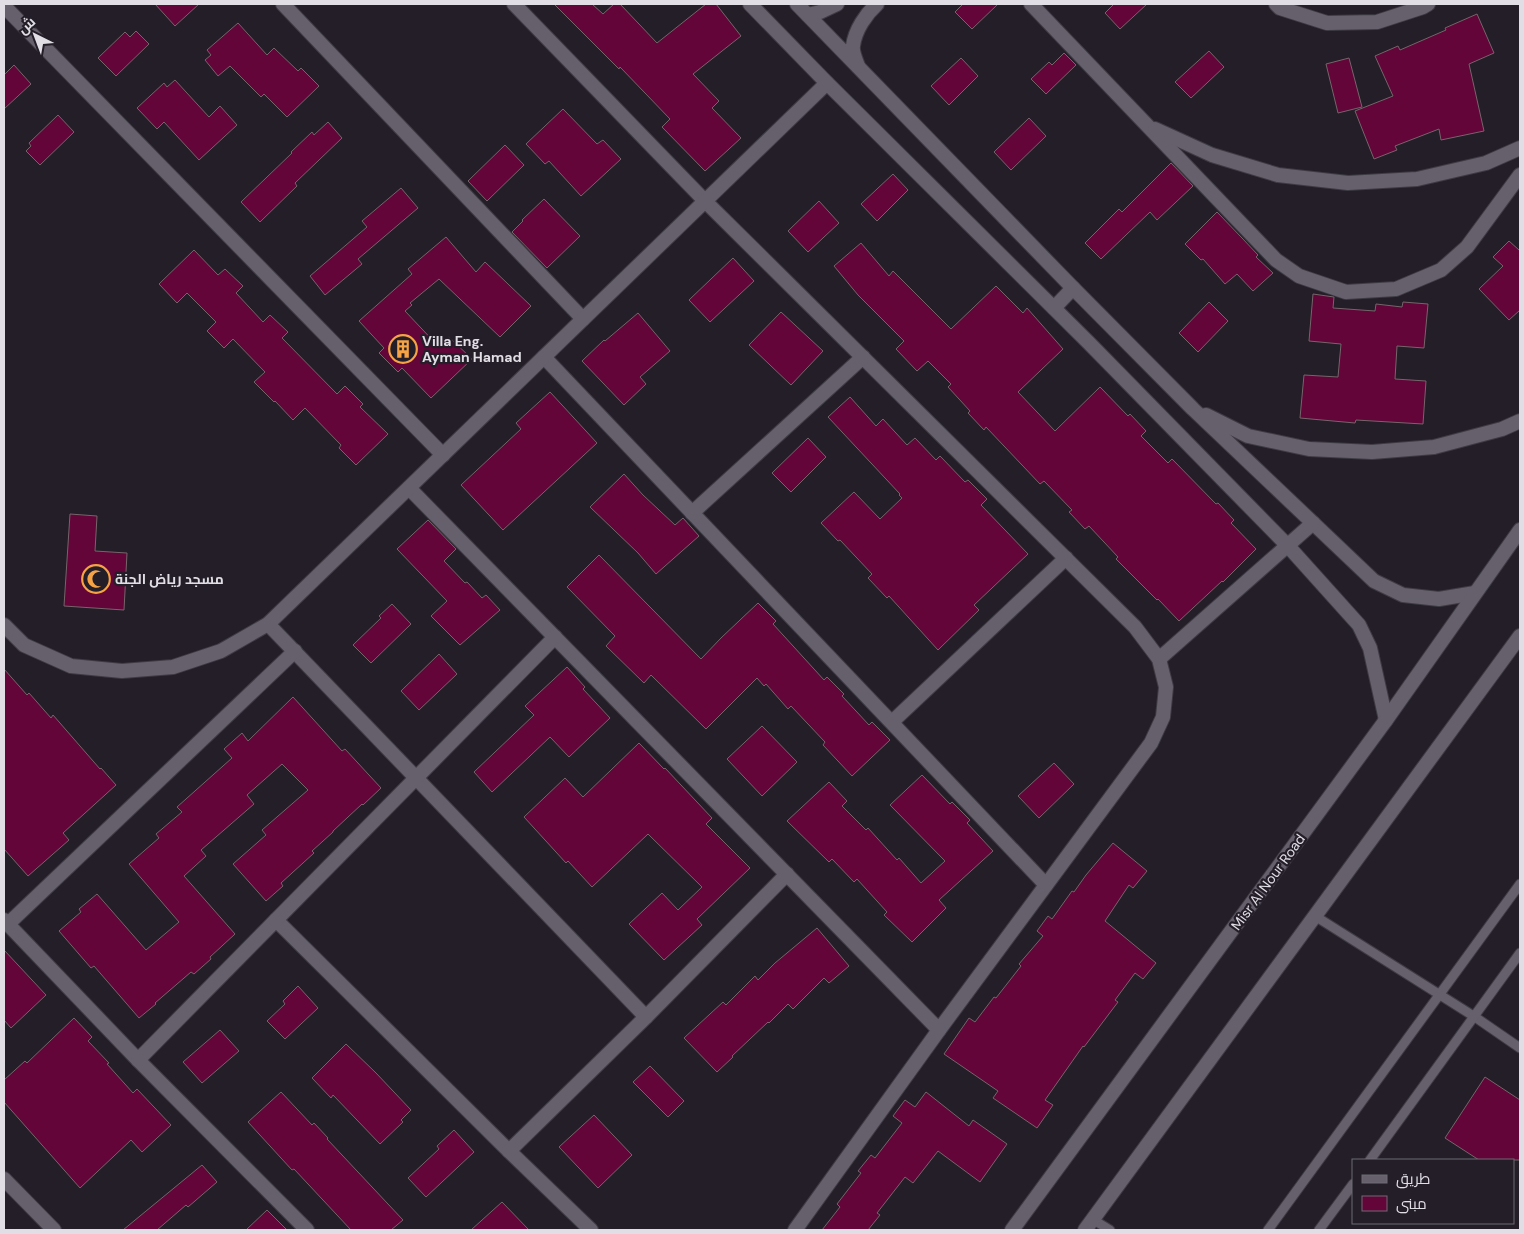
<svg xmlns="http://www.w3.org/2000/svg" width="1524" height="1234" viewBox="0 0 1524 1234" font-family="'DM Sans',Cairo,sans-serif">
<style>
.building{fill:#630539;stroke:#75656b}
.lines{fill:none;stroke-linecap:round;stroke-linejoin:round}
.service-casing{stroke:#3f3b44;stroke-width:11}
.minor-casing{stroke:#3f3b44;stroke-width:16}
.tertiary-casing{stroke:#3f3b44;stroke-width:16}
.service{stroke:#66606d;stroke-width:9}
.minor{stroke:#66606d;stroke-width:14}
.tertiary{stroke:#66606d;stroke-width:14}
.labels{text-anchor:middle;stroke-width:4.5;stroke-linejoin:round;paint-order:stroke}
.poi-label{font-size:14px;font-weight:bold;fill:#e2dee6;stroke:#231e28;text-anchor:start}
.street-label{font-size:14px;fill:#e2dee6;stroke:#231e28}
</style>
<rect width="100%" height="100%" fill="#231e28"/>
<!-- building -->
<g class="building">
<path d="M155 4H199L175 26Z"/>
<path d="M554 4H592L603 14 614 4H620L657 43 706 4H716L741 36 693 74 719 101 712 108 741 138 705 171 662 127 670 119 620 67 619 69Z"/>
<path d="M963 4H998L972 29 955 12Z"/>
<path d="M1114 4H1147L1120 29 1105 13Z"/>
<path d="M1477 14 1494 53 1469 64 1484 131 1441 140 1439 129 1395 146 1397 150 1374 159 1355 111 1393 96 1375 56 1398 46 1400 50 1446 30 1445 28Z"/>
<path d="M238 23 267 55 274 48 298 71 301 68 319 86 287 117 264 94 261 97 230 66 218 76 205 60 211 55 207 50Z"/>
<path d="M136 31 149 44 116 76 98 58 125 32 130 37Z"/>
<path d="M1209 51 1224 67 1191 98 1175 82Z"/>
<path d="M1064 53 1076 65 1046 94 1031 79 1049 62 1052 65Z"/>
<path d="M961 58 978 76 949 105 931 86Z"/>
<path d="M1349 58 1362 107 1338 113 1326 64Z"/>
<path d="M14 65 31 84 4 109V75Z"/>
<path d="M175 80 209 117 220 106 237 125 199 160 164 122 157 129 137 108 164 83 167 87Z"/>
<path d="M563 109 597 144 603 140 621 159 581 196 549 161 545 164 526 144Z"/>
<path d="M58 115 74 132 40 165 26 151 31 146 29 143Z"/>
<path d="M1029 118 1046 136 1011 170 994 152Z"/>
<path d="M328 122 342 138 295 183 297 186 260 222 241 202 292 153 291 152 312 132 314 135Z"/>
<path d="M505 145 524 165 487 201 468 181Z"/>
<path d="M1171 163 1193 186 1157 220 1150 212 1101 259 1085 243 1119 209 1122 212Z"/>
<path d="M893 174 908 190 877 221 861 204Z"/>
<path d="M401 188 418 208 358 259 362 264 325 295 310 276 367 227 362 221Z"/>
<path d="M544 199 580 236 547 268 512 232 523 221 522 220Z"/>
<path d="M819 201 839 223 808 252 788 231Z"/>
<path d="M1217 212 1242 238 1258 255 1256 257 1273 273 1253 291 1237 274 1225 284 1203 259 1201 260 1185 244Z"/>
<path d="M446 237 476 272 485 262 531 306 500 337 439 279 410 303 412 305 405 311 438 346 449 337 472 359 431 398 402 368 398 372 379 353 384 348 359 321 412 274 408 269Z"/>
<path d="M1509 241 1519 250 1520 249V310L1509 320 1479 289 1503 266 1493 257Z"/>
<path d="M861 243 889 276 893 271 951 329 996 286 1023 313 1027 308 1063 349 1018 392 1055 431 1100 387 1128 416 1130 414 1146 431 1141 436 1168 463 1172 459 1216 504 1218 503 1234 520 1231 523 1256 549 1223 582 1222 581 1179 621 1158 599 1157 600 1116 559 1118 557 1089 526 1085 529 1069 512 1072 510 1044 481 1040 484 986 427 984 430 968 413 970 411 948 387 951 384 928 361 917 371 896 349 904 341 858 295 834 266Z"/>
<path d="M194 250 218 275 225 269 243 286 236 293 263 322 270 315 288 332 282 338 337 394 345 386 363 404 360 407 388 434 356 465 339 448 341 445 305 408 293 420 275 401 274 402 254 382 265 372 233 339 224 348 207 331 216 322 187 293 177 303 159 284Z"/>
<path d="M733 258 754 281 710 322 689 300Z"/>
<path d="M1313 294 1334 297 1333 308 1375 311 1376 304 1402 307 1403 302 1428 304 1424 348 1397 346 1395 379 1426 381 1423 424 1356 420 1355 423 1300 418 1304 375 1338 377 1341 344 1309 341Z"/>
<path d="M1209 302 1228 321 1198 352 1179 333Z"/>
<path d="M781 312 823 351 791 385 749 345Z"/>
<path d="M638 313 670 351 640 377 646 384 624 405 582 361 604 340 605 341Z"/>
<path d="M550 392 597 443 503 530 461 485 521 429 516 423Z"/>
<path d="M850 397 876 426 883 419 907 445 915 438 936 460 940 456 965 482 968 480 987 499 981 505 1028 554 974 605 979 610 938 650 889 596 887 598 868 578 872 574 840 540 838 541 821 523 854 492 880 519 902 498 899 495 900 494 828 417Z"/>
<path d="M808 438 826 457 791 492 772 473Z"/>
<path d="M624 474 643 495 675 525 683 518 699 536 656 574 638 553 590 507Z"/>
<path d="M70 514 97 516 95 551 127 553 124 610 64 606Z"/>
<path d="M428 520 456 549 444 561 465 583 467 582 482 598 486 595 500 610 460 645 431 616 447 601 397 549Z"/>
<path d="M599 555 701 659 721 638 758 603 776 621 773 624 824 680 827 677 844 694 842 696 869 725 872 722 890 740 852 776 823 745 825 742 791 706 788 709 766 684 764 686 757 678 706 729 651 675 644 683 606 646 615 636 567 587Z"/>
<path d="M392 604 411 624 371 663 353 645 381 618 379 616Z"/>
<path d="M439 654 457 674 419 710 401 691Z"/>
<path d="M567 667 585 687 583 689 610 718 569 757 550 737 492 792 474 772 534 715 525 706Z"/>
<path d="M4 669 27 695 29 693 51 718 53 715 100 769 101 768 116 785 63 833 69 840 28 876 4 849Z"/>
<path d="M293 697 342 751 345 749 381 788 363 805 362 804 333 831V832L312 851 314 853 281 883 283 886 266 901 233 864 266 835 262 830 308 790 282 764 247 795 254 804 201 850 206 856 184 876 235 934 210 957 211 959 194 974 191 972 155 1003 156 1004 139 1018 94 966 91 968 59 931 81 912 79 909 97 894 146 950 179 922 129 864 159 838 156 834 182 812 177 807 232 758 224 749 242 733 248 741Z"/>
<path d="M762 726 797 762 762 796 727 759Z"/>
<path d="M639 743 664 769 665 768 712 818 706 824 750 868 697 919 702 925 664 960 629 924 662 893 678 910 702 887 648 834 592 887 568 861 566 863 524 817 565 778 583 797Z"/>
<path d="M1054 763 1074 784 1039 818 1018 796Z"/>
<path d="M922 775 950 804 952 802 970 820 967 823 993 851 939 900 946 908 912 942 884 915 887 912 857 879 854 882 832 859 829 862 787 821 829 782 847 801 842 806 866 830 868 828 897 860 899 858 921 883 945 861 890 805Z"/>
<path d="M1113 843 1147 871 1133 888 1129 885 1105 921 1156 963 1143 979 1135 973 1115 1000 1118 1002 1084 1047 1083 1046 1045 1100 1053 1105 1037 1128 993 1098 998 1091 944 1054 969 1018 975 1022 994 997 996 998 1021 966 1019 964 1043 936 1037 931 1048 916 1052 919 1072 891 1074 892 1086 875Z"/>
<path d="M817 928 849 966 829 983 824 978 793 1009 788 1004 769 1023 768 1022 732 1056 733 1057 717 1072 684 1038 723 1002 726 1005 755 976 758 980 775 963Z"/>
<path d="M4 950 46 995 11 1028 4 1020Z"/>
<path d="M298 986 318 1008 285 1039 267 1021 285 1004 283 1001Z"/>
<path d="M74 1018 92 1037 88 1041 109 1063 107 1064 133 1093 137 1089 171 1125 142 1152 131 1140 80 1188 4 1102V1080L25 1061 27 1063Z"/>
<path d="M220 1030 239 1051 202 1083 183 1062Z"/>
<path d="M346 1044 376 1073 411 1110 401 1120 403 1122 380 1144 333 1095 331 1098 312 1078Z"/>
<path d="M650 1066 684 1101 668 1117 633 1082Z"/>
<path d="M1485 1077 1520 1100V1160H1479L1445 1138Z"/>
<path d="M281 1092 312 1125 314 1123 328 1138 327 1139 403 1220 391 1230H351L294 1169 292 1170 248 1122Z"/>
<path d="M926 1092 969 1126 973 1120 1007 1144 980 1182 938 1151 913 1183 905 1177 877 1213 880 1215 868 1230H822L840 1207 837 1204 861 1173 858 1171 871 1155 875 1158 902 1123 893 1116 905 1100 915 1107Z"/>
<path d="M594 1115 632 1155 598 1188 559 1147Z"/>
<path d="M454 1130 474 1152 426 1197 408 1178 439 1149 437 1146Z"/>
<path d="M202 1165 217 1182 188 1207 186 1205 157 1230H123Z"/>
<path d="M502 1202 529 1230H471Z"/>
<path d="M267 1210 287 1230H246Z"/>
</g>
<g class="lines">
<defs>
<g id="service">
<path d="M1315 916 1475 1017 1520 1048"/>
<path d="M1370 1160 1520 953"/>
<path d="M1092 1219 1110 1230"/>
<path d="M1268 1230 1520 884"/>
<path d="M1319 1230 1353 1184"/>
</g>
<g id="minor">
<path d="M283 4 583 319"/>
<path d="M514 4 705 201 1135 627 1159 659 1166 687 1163 717 1151 743 939 1030 795 1230"/>
<path d="M750 4 827 83 1089 343 1288 546 1359 625 1370 648 1386 720"/>
<path d="M797 4 1073 288 1193 409 1374 581 1403 595 1439 599 1475 593"/>
<path d="M1031 4 1276 260 1299 276 1346 292 1396 289 1441 270 1467 247 1520 175"/>
<path d="M1276 4 1280 8 1327 23 1377 22 1423 7 1428 4"/>
<path d="M4 6 443 455"/>
<path d="M808 15 820 12 837 4"/>
<path d="M858 66C856 60 852 52 853 46 855 30 866 14 877 4"/>
<path d="M1155 129 1212 155 1278 175 1348 183 1417 179 1486 163 1520 148"/>
<path d="M1054 308 1073 288"/>
<path d="M544 357 1046 885"/>
<path d="M1206 415 1248 436 1309 449 1372 452 1434 447 1502 429 1520 421"/>
<path d="M409 488 939 1030"/>
<path d="M692 513 863 357"/>
<path d="M268 624 646 1017"/>
<path d="M4 625 24 645 71 666 122 671 173 667 221 651 268 624 827 83"/>
<path d="M1159 659 1313 523"/>
<path d="M892 722 1066 558"/>
<path d="M4 920 138 1060 307 1230"/>
<path d="M276 920 509 1151 591 1230"/>
<path d="M8 924 295 651"/>
<path d="M138 1060 555 637"/>
<path d="M509 1151 646 1017 787 874"/>
</g>
<g id="tertiary">
<path d="M4 1179 54 1230"/>
<path d="M1012 1230 1386 720 1520 530"/>
<path d="M1085 1230 1520 636"/>
</g>
</defs>
<!-- service casing -->
<use href="#service" class="service-casing"/>
<!-- minor casing -->
<use href="#minor" class="minor-casing"/>
<!-- tertiary casing -->
<use href="#tertiary" class="tertiary-casing"/>
<!-- service -->
<use href="#service" class="service"/>
<!-- minor -->
<use href="#minor" class="minor"/>
<!-- tertiary -->
<use href="#tertiary" class="tertiary"/>
</g>
<!-- icons -->
<defs>
<symbol id="building-ring" viewBox="-11 -11 22 22"><circle r="9.5" fill="#231e28" stroke="#f5a345" stroke-width="1.5"/><path d="M-4-6H4V6H1V3H-1V6H-4ZM-2.5-4.3h1.7v1.8h-1.7ZM.8-4.3h1.7v1.8H.8ZM-2.5-1h1.7V.8h-1.7ZM.8-1h1.7V.8H.8Z" fill="#f5a345"/></symbol>
<symbol id="mosque-ring" viewBox="-11 -11 22 22"><circle r="9.5" fill="#231e28" stroke="#f5a345" stroke-width="1.5"/><path d="M3.5-4.9A6 6 0 1 0 3.5 4.9A5 5 0 1 1 3.5-4.9Z" fill="#f5a345"/></symbol>
</defs>
<g fill-rule="evenodd">
<use href="#building-ring" x="387" y="333" width="32" height="32"/>
<use href="#mosque-ring" x="80" y="563" width="32" height="32"/>
</g>
<g class="labels">
<!-- poi labels -->
<g class="poi-label">
<text x="422" y="346">Villa Eng.<tspan x="422" dy="16">Ayman Hamad</tspan></text>
<text x="115" y="584">مسجد رياض الجنة</text>
</g>
<!-- street labels -->
<g class="street-label">
<text transform="translate(1268 882) rotate(-54)" y="5">Misr Al Nour Road</text>
</g>
</g>
<!-- border -->
<rect width="1524" height="1234" fill="none" stroke="#e2dee6" stroke-width="10"/>
<!-- legend -->
<rect x="1352" y="1159" width="162" height="65" fill="#231e28" stroke="#6f6b74"/>
<rect x="1362" y="1175" width="25" height="8" fill="#66606d" stroke="#6f6b74"/>
<text x="1396" y="1184" font-size="15" fill="#e2dee6">طريق</text>
<rect x="1362" y="1196" width="25" height="15" fill="#630539" stroke="#6f6b74"/>
<text x="1396" y="1209" font-size="15" fill="#e2dee6">مبنى</text>
<!-- north arrow -->
<g transform="translate(35 35) rotate(318)" stroke="#231e28" stroke-width="4" paint-order="stroke">
<path d="M0-4L9 19L0 12L-9 19Z" fill="#e2dee6"/>
<text y="-8" font-size="14" font-weight="bold" text-anchor="middle" fill="#e2dee6">ش</text>
</g>
</svg>
